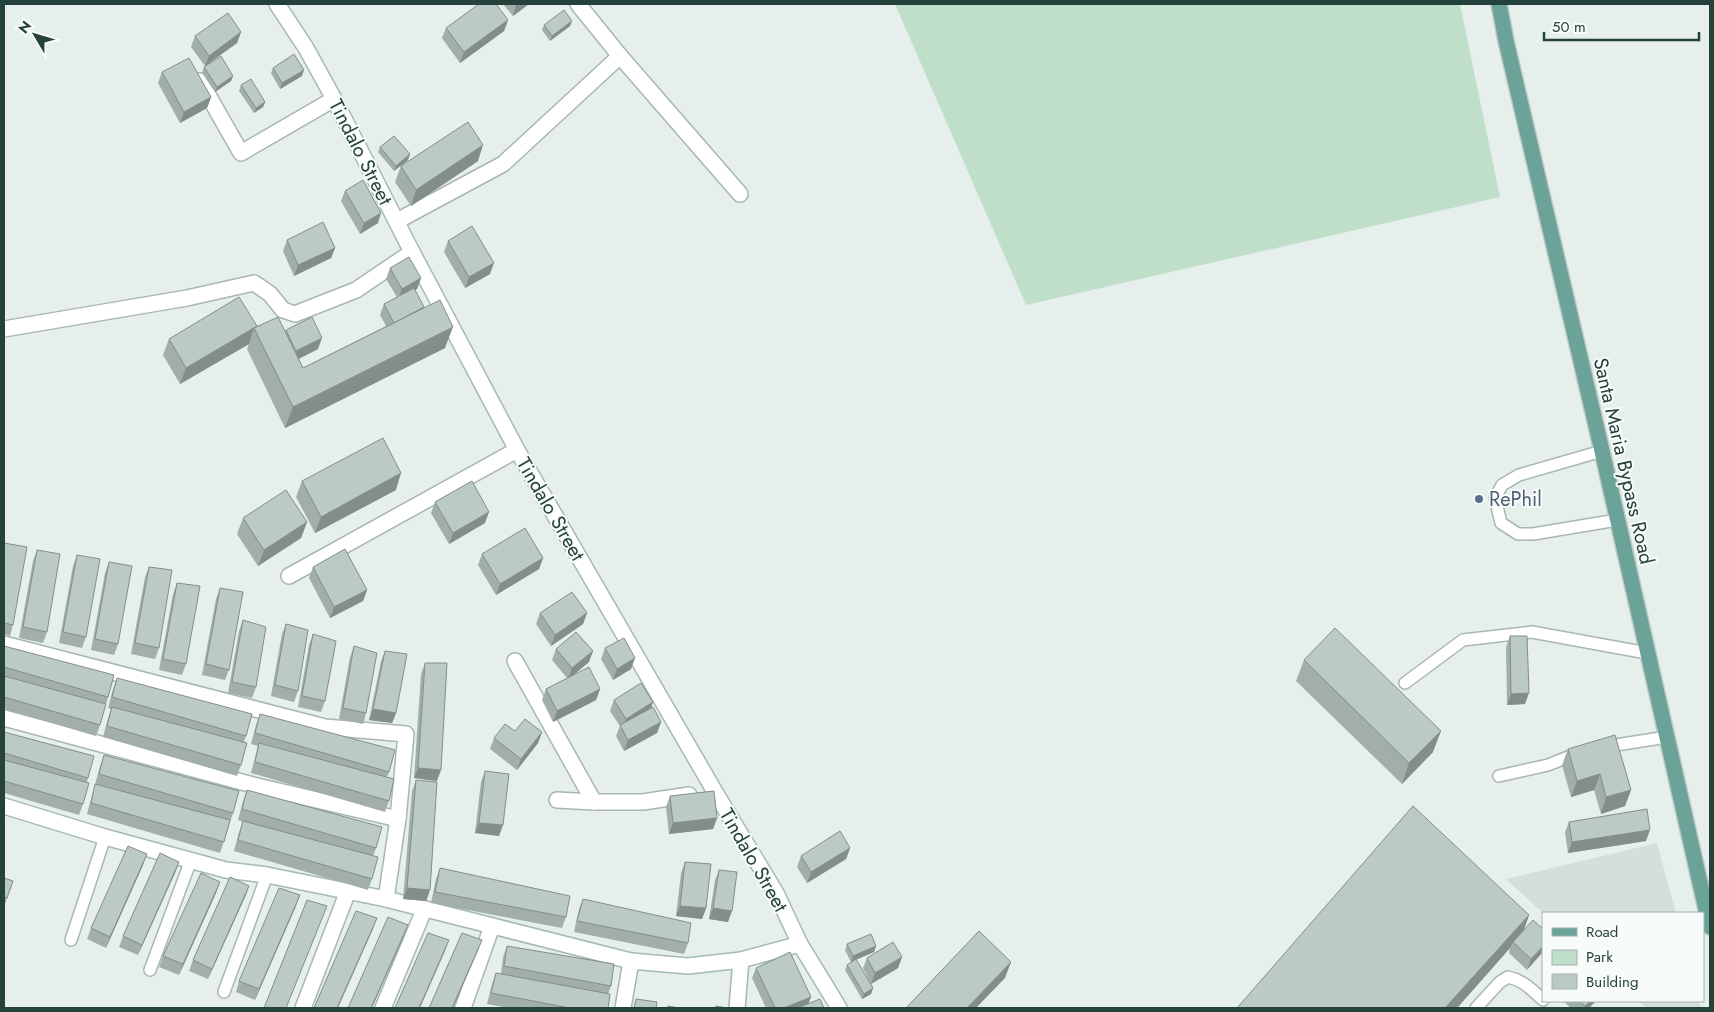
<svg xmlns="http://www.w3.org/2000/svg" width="1714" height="1012" viewBox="0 0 1714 1012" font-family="Jost,sans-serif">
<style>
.built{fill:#d4dfdb}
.green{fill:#c0dfca}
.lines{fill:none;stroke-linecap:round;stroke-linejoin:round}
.lane-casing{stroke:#a8b7b3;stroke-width:14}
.street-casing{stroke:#a8b7b3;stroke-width:18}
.secondary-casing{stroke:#a4bab4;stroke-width:18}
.primary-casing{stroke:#c2cac8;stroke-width:18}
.lane{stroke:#fff;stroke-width:11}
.street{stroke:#fff;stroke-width:15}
.secondary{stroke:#fff;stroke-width:15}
.primary{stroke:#6ba399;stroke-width:15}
.wall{fill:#a1aea9}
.shaded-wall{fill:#838d8a}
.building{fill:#bbcac5;stroke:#838d8a}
.service-dot{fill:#5c6f8a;stroke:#f7fbf9;stroke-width:2}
.labels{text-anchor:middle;stroke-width:4;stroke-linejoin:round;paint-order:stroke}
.street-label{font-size:20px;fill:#25413b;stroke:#f7fbf9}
.service-label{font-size:20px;fill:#4e5e75;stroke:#f7fbf9;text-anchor:start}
</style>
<rect width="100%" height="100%" fill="#e6efeb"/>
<!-- built -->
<g class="built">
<path d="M1657 843 1676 913H1543L1506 879Z"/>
<path d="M1639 1001H1699L1701 1008H1647Z"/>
</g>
<!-- green -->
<path class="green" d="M895 4H1460L1500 197 1026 305Z"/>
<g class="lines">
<defs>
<g id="lane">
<path d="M1602 451 1519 475 1502 485 1495 498 1501 523 1518 534H1533L1617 520"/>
<path d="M1405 683 1463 640 1532 632 1647 653"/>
<path d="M1603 747 1667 737"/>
<path d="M1499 776 1548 765 1578 753"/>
<path d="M71 940 105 837"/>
<path d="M150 970 191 860"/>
<path d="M224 992 267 875"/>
<path d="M1476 1008 1500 982 1508 977C1523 980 1532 990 1543 1000"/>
</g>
<g id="street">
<path d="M620 56 740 194"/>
<path d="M200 81 241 153 334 99"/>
<path d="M397 221 503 164 620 56 578 4"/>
<path d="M4 329 187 298 254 283 270 294 283 310 295 314 356 290 412 252"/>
<path d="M289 576 517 450"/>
<path d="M4 644 325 727 406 734 398 819 386 899"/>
<path d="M515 661 594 802"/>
<path d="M4 718 253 785 398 819"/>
<path d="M557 800 594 802H643L689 795"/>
<path d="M303 1008 348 891"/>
<path d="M383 1008 424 910"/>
<path d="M463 1008 492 926"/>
<path d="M623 1008 631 961"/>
<path d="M737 1008 741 960"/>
</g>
<g id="secondary">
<path d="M277 4 306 48 334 99 412 252 517 450 715 792 776 893 800 944 839 1008"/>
<path d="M4 806 105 837 226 870 267 875 386 899 631 961 688 966 741 960 800 944"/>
</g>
<path id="primary" d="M1499 4 1506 41 1602 451 1710 927"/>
</defs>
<!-- lane casing -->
<use href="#lane" class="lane-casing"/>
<!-- street casing -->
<use href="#street" class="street-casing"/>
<!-- secondary casing -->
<use href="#secondary" class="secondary-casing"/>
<!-- primary casing -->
<use href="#primary" class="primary-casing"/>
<!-- lane -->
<use href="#lane" class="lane"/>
<!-- street -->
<use href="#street" class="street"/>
<!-- secondary -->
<use href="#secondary" class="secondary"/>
<!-- primary -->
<use href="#primary" class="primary"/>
</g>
<!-- wall -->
<g class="wall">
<path d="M503 4H529L513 16Z"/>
<path d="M508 20 504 31 460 63 442 38 446 28Z"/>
<path d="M572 21 570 26 550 41 542 30 544 25Z"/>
<path d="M241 32 237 43 205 66 191 47 195 36Z"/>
<path d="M204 67 233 76 231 81 215 92 202 73Z"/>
<path d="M273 68 302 76 280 89 271 73Z"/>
<path d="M162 72 211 97 207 108 180 123 158 83Z"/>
<path d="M241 85 265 102 263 107 254 113 239 91Z"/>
<path d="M380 147 410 154 408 160 394 171 378 152Z"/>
<path d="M478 161 411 206 395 182 401 166Z"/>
<path d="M345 191 378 223 360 234 341 201Z"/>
<path d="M287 240 335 248 331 258 294 276 283 251Z"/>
<path d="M448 241 490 274 465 288 444 252Z"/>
<path d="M390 268 421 278 417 289 415 290 445 348 285 428 247 349 249 344 180 384 163 355 169 339 256 327 285 332 286 330 318 349 299 359 303 368 386 326 380 315 384 304 397 297 386 279Z"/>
<path d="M302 481 396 490 315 533 296 497Z"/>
<path d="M435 502 485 523 449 544 431 513Z"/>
<path d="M243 518 307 522 301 538 258 566 237 534Z"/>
<path d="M4 545 13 625 10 636 4 634Z"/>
<path d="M37 550 47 632 43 643 19 638 33 561Z"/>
<path d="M482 554 543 558 539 569 496 595 478 565Z"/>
<path d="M77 555 86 637 82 648 59 643 73 566Z"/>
<path d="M109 562 118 644 114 655 91 650 105 573Z"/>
<path d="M149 567 159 648 155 659 131 654 145 577Z"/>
<path d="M313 567 367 590 363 601 330 618 309 578Z"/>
<path d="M177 583 186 664 182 675 159 670 173 594Z"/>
<path d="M220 588 229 670 225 680 202 675 216 599Z"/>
<path d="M540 613H587L583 624 551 646 536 624Z"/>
<path d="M243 620 256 687 252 698 228 693 239 631Z"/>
<path d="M286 624 298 691 294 702 271 696 282 634Z"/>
<path d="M313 634 325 701 321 712 298 707 309 645Z"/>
<path d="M1510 636 1525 704 1507 705 1506 647Z"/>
<path d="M4 646 108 697 100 725 96 736 4 709Z"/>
<path d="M354 646 366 713 363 724 339 719 350 657Z"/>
<path d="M605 648 631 669 613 680 601 659Z"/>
<path d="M556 649 589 662 574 675 600 689 596 700 553 722 542 700 546 689 567 678 552 660Z"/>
<path d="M385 651 396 713 392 723 369 720 381 661Z"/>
<path d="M1304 660 1433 752 1402 784 1296 681Z"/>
<path d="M425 663 437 781 414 778 421 674Z"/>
<path d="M117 678 246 736 244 742 241 765 237 776 103 737 108 718 111 709 108 708 113 689Z"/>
<path d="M614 700 653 702 651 709 661 722 657 733 624 751 616 736 620 726 610 711Z"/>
<path d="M260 714 389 772 387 777 389 801 385 812 251 773 258 746 251 744 256 725Z"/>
<path d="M515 731 542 732 538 743 517 770 490 749 494 738Z"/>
<path d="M4 732 88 778 87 782 83 804 79 815 4 793Z"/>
<path d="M1568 749 1631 790 1625 806 1601 814 1594 790 1571 797 1562 765Z"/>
<path d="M104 755 233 813 220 853 87 814 100 766Z"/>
<path d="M485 771 499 836 475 833 481 782Z"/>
<path d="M416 780 430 890 426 901 403 899 412 791Z"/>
<path d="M247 790 376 848 373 856 372 879 368 890 234 851 239 832 243 822 238 820 243 801Z"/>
<path d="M670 796 717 818 713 829 669 834 666 807Z"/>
<path d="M1569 822 1646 841 1568 853 1565 832Z"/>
<path d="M850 848 846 859 807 883 797 867 801 856Z"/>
<path d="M179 862 175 873 138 955 119 947 123 936Z"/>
<path d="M685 862 706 908 702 919 676 916 681 873Z"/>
<path d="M143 865 106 948 87 939 91 928Z"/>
<path d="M440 868 566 917 562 928 431 903 436 879Z"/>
<path d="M719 870 728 922 709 919 715 880Z"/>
<path d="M4 878 13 881 4 907Z"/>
<path d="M220 882 216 893 179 975 159 967 163 956Z"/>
<path d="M249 886 245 897 208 979 189 971 193 960Z"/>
<path d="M583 899 688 943 684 954 574 932 579 909Z"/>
<path d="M296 906 255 1000 236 992 239 981Z"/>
<path d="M1529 915 1524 929H1543L1527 970 1509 953 1510 948 1457 1008H1237Z"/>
<path d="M847 944 876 946 874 952 856 959 873 988 871 994 862 999 845 970 847 965 856 959 851 962 845 950Z"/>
<path d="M507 946 611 986 608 994V1008H508L487 1004 492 984 496 973 501 974 503 957Z"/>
<path d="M902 957 898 968 871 984 863 968 867 958Z"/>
<path d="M756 968 811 997 809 1003 824 1008H766L752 978Z"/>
<path d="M1563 1001H1596L1589 1008H1571Z"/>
</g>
<!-- shaded-wall -->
<g class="shaded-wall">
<path d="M519 4H529L513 16 516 5Z"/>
<path d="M508 20 504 31 460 63 464 52Z"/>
<path d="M572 21 570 26 550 41 552 36Z"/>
<path d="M241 32 237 43 205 66 209 56Z"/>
<path d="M304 70 302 76 280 89 282 83Z"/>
<path d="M233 76 231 81 215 92 217 87Z"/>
<path d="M211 97 207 108 180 123 184 112Z"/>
<path d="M265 102 263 107 254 113 256 108Z"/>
<path d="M483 145 478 161 411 206 416 190Z"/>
<path d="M410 154 408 160 394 171 396 166Z"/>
<path d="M381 213 378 223 360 234 364 223Z"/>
<path d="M335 248 331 258 294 276 298 265Z"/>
<path d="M494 263 490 274 465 288 469 277Z"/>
<path d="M421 278 417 289 398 300 402 289Z"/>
<path d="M257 326 254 328 249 344 180 384 186 368Z"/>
<path d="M453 327 445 348 285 428 293 407Z"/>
<path d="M322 338 318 349 292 362 296 351Z"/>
<path d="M401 473 396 490 315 533 321 517Z"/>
<path d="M489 512 485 523 449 544 453 533Z"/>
<path d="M307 522 301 538 258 566 264 550Z"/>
<path d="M543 558 539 569 496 595 500 584Z"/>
<path d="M367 590 363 601 330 618 334 607Z"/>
<path d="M587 613 583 624 551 646 555 635Z"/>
<path d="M593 651 589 662 568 679 572 668Z"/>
<path d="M635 658 631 669 613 680 617 669Z"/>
<path d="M600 689 596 700 553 722 557 711Z"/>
<path d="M1529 693 1525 704 1507 705 1511 694Z"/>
<path d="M653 702 649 713 622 730 626 719Z"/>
<path d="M373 709 396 713 392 723 369 720Z"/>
<path d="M661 722 657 733 624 751 628 740Z"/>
<path d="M1441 731 1433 752 1402 784 1409 763Z"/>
<path d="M542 732 538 743 517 770 521 759Z"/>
<path d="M418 768 441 770 437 781 414 778Z"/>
<path d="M1600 774 1594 790 1571 797 1577 781Z"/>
<path d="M1631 790 1625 806 1601 814 1606 797Z"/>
<path d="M717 818 713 829 669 834 673 823Z"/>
<path d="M479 823 503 825 499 836 475 833Z"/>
<path d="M1650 830 1646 841 1568 853 1572 842Z"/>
<path d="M850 848 846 859 807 883 811 872Z"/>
<path d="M147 854 143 865 106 948 110 937Z"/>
<path d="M179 862 175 873 138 955 142 945Z"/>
<path d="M220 882 216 893 179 975 183 964Z"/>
<path d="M249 886 245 897 208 979 212 969Z"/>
<path d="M407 888 430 890 426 901 403 899Z"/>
<path d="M300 895 296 906 255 1000 259 989Z"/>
<path d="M680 906 706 908 702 919 676 916Z"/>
<path d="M713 908 732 911 728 922 709 919Z"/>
<path d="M1529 915 1522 936 1513 942 1510 948 1457 1008H1445Z"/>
<path d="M377 918 373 929 338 1008H337Z"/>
<path d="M408 925 404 936 372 1008H371Z"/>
<path d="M449 940 445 951 420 1008H419Z"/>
<path d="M482 940 478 951 453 1008H452Z"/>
<path d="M876 946 874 952 851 962 853 956Z"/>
<path d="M1543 946V952L1527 970 1531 959Z"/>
<path d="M902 957 898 968 871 984 875 973Z"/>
<path d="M1011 962 1005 978 976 1008H967Z"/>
<path d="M873 988 871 994 862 999 864 994Z"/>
<path d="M811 997 806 1008H784Z"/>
<path d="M1590 1001H1596L1589 1008H1584L1585 1006Z"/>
</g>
<!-- building -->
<g class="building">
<path d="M479 4H496L508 20 464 52 446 28Z"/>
<path d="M564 10 572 21 552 36 544 25Z"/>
<path d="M228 13 241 32 209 56 195 36Z"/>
<path d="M294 54 304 70 282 83 273 68Z"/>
<path d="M221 56 233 76 217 87 204 67Z"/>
<path d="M189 58 211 97 184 112 162 72Z"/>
<path d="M251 79 265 102 256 108 241 85Z"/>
<path d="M468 122 483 145 416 190 401 166Z"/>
<path d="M394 136 410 154 396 166 380 147Z"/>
<path d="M363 180 381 213 364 223 345 191Z"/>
<path d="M323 222 335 248 298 265 287 240Z"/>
<path d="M472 226 494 263 469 277 448 241Z"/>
<path d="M409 257 421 278 402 289 390 268Z"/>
<path d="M414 288 424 307 394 323 384 304Z"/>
<path d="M239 297 257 326 186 368 169 339Z"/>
<path d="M440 300 453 327 293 407 254 328 278 317 303 368Z"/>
<path d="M312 317 322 338 296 351 286 330Z"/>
<path d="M383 438 401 473 321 517 302 481Z"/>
<path d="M472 481 489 512 453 533 435 502Z"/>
<path d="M286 490 307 522 264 550 243 518Z"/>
<path d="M525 528 543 558 500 584 482 554Z"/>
<path d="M4 543 27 547 13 625 4 623Z"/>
<path d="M345 549 367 590 334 607 313 567Z"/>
<path d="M37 550 60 554 47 632 23 627Z"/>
<path d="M77 555 100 559 86 637 63 632Z"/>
<path d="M109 562 132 566 118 644 95 639Z"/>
<path d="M149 567 172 570 159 648 135 643Z"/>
<path d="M177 583 200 586 186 664 163 659Z"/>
<path d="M220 588 243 592 229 670 206 664Z"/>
<path d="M572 592 587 613 555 635 540 613Z"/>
<path d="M243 620 266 627 256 687 232 682Z"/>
<path d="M286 624 308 630 298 691 275 685Z"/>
<path d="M1335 628 1441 731 1409 763 1304 660Z"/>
<path d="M576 632 593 651 572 668 556 649Z"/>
<path d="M313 634 336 641 325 701 302 696Z"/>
<path d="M1510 636H1527L1529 693 1511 694Z"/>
<path d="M624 638 635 658 617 669 605 648Z"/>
<path d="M4 646 114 675 108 697 4 667Z"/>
<path d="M354 646 377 653 366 713 343 708Z"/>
<path d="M385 651 407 654 396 713 373 709Z"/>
<path d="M425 663H447L441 770 418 768Z"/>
<path d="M589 667 600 689 557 711 546 689Z"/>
<path d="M4 676 106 704 100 725 4 697Z"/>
<path d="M117 678 252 714 246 736 112 697Z"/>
<path d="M641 683 653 702 626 719 614 700Z"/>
<path d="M112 707 247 743 241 765 107 726Z"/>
<path d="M653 707 661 722 628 740 620 725Z"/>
<path d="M260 714 395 750 389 772 255 733Z"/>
<path d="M525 719 542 732 521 759 494 738 505 724 515 731Z"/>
<path d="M4 732 94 756 88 778 4 753Z"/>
<path d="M1615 735 1631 790 1606 797 1600 774 1577 781 1568 749Z"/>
<path d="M259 743 394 779 389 801 255 762Z"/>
<path d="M104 755 239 791 233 813 99 774Z"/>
<path d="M4 760 89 783 83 804 4 781Z"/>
<path d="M485 771 509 774 503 825 479 823Z"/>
<path d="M416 780 437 782 430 890 407 888Z"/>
<path d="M95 784 230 820 224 842 91 803Z"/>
<path d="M247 790 382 827 376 848 242 809Z"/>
<path d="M714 791 717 818 673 823 670 796Z"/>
<path d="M1413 806 1529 915 1445 1008H1237Z"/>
<path d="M1647 809 1650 830 1572 842 1569 822Z"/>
<path d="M243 821 378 857 372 879 238 840Z"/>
<path d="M840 831 850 848 811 872 801 856Z"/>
<path d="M128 846 147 854 110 937 91 928Z"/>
<path d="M160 853 179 862 142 945 123 936Z"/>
<path d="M685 862 711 864 706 908 680 906Z"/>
<path d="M440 868 570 896 566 917 435 892Z"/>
<path d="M719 870 737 872 732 911 713 908Z"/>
<path d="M201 873 220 882 183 964 163 956Z"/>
<path d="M230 877 249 886 212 969 193 960Z"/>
<path d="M4 878 13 881 7 898 4 897Z"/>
<path d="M279 888 300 895 259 989 239 981Z"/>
<path d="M583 899 691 923 688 943 577 921Z"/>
<path d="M307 900 327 906 286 1008H264Z"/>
<path d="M356 911 377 918 337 1008H314Z"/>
<path d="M388 917 408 925 371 1008H348Z"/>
<path d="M1533 920 1543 929V946L1531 959 1513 942Z"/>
<path d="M979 931 1011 962 967 1008H906Z"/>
<path d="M428 933 449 940 419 1008H395Z"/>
<path d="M462 933 482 940 452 1008H429Z"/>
<path d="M871 934 876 946 853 956 847 944Z"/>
<path d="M893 942 902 957 875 973 867 958Z"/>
<path d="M507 946 614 964 611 986 504 966Z"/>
<path d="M790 952 811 997 784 1008H775L756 968Z"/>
<path d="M856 959 873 988 864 994 847 965Z"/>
<path d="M496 973 610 994 608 1008H570L491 993Z"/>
<path d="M636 999 657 1002 656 1008H634Z"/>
<path d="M820 999 824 1008H797Z"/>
<path d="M1579 1001H1590L1585 1006Z"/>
<path d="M668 1006 679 1008H667Z"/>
<path d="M716 1006 727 1008H715Z"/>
</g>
<!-- markers -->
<circle class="service-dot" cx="1479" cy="499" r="5"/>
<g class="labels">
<!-- street labels -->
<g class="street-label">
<text transform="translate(361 152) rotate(63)" y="7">Tindalo Street</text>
<text transform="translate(1624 461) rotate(77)" y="7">Santa Maria Bypass Road</text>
<text transform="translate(551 509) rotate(60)" y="7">Tindalo Street</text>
<text transform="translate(754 860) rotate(60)" y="7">Tindalo Street</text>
</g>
<!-- service labels -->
<g class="service-label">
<text x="1489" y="506">RePhil</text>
</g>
</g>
<!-- border -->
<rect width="1714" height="1012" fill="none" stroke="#25413b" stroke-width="10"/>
<!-- legend -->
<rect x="1542" y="912" width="162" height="90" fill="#f7fbf9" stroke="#a3b1ad"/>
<rect x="1552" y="928" width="25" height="8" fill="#6ba399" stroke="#a3b1ad"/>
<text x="1586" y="937" font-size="15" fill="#25413b">Road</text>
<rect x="1552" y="950" width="25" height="15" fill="#c0dfca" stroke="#a3b1ad"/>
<text x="1586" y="962" font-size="15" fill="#25413b">Park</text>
<rect x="1552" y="974" width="25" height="15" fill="#bbcac5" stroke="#a3b1ad"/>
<text x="1586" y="987" font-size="15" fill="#25413b">Building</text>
<!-- north arrow -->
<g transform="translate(35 35) rotate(308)" stroke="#f7fbf9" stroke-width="4" paint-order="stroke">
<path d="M0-4L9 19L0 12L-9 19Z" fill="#25413b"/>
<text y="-8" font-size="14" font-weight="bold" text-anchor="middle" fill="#25413b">N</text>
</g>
<!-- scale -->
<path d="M1544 32v8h155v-8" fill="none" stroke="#25413b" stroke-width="2.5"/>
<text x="1552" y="32" font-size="15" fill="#25413b" stroke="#f7fbf9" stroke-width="4" paint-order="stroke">50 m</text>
</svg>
